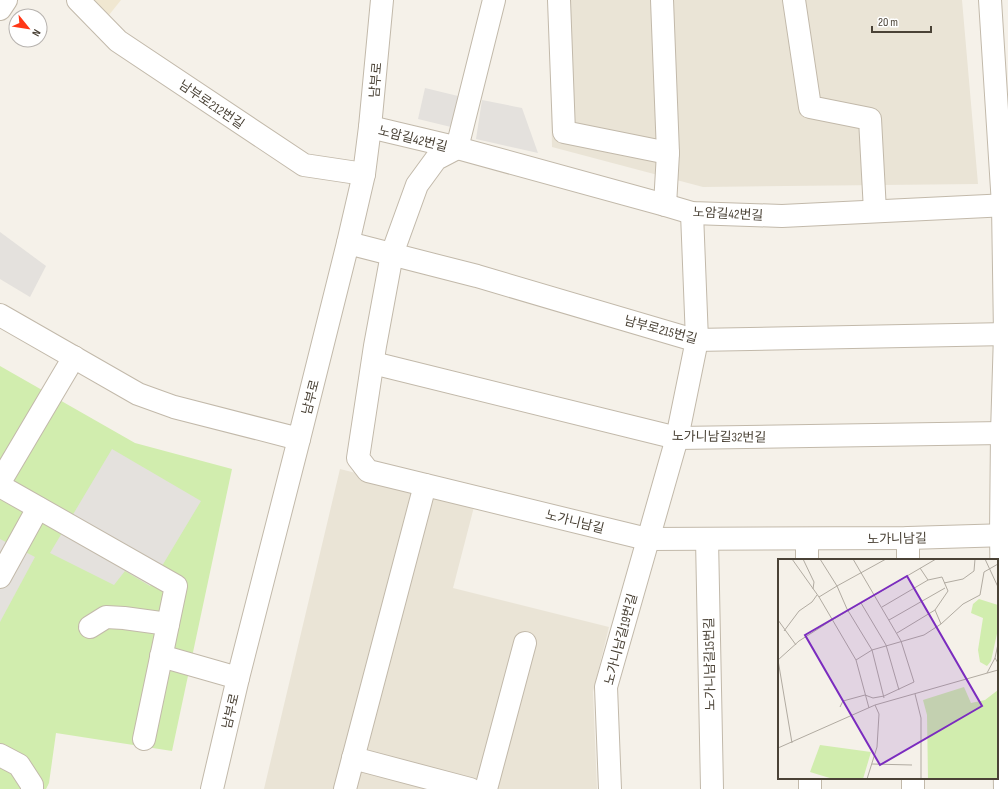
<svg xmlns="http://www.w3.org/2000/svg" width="1008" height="789" viewBox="0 0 1008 789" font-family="'Sofia Sans Condensed','Noto Sans KR',sans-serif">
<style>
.residential{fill:#eae4d6}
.education{fill:#f0e7d1}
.green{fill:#d1edae}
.parking{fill:#e4e1dd}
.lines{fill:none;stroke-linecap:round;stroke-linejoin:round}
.minor-casing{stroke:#c2b9aa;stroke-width:24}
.minor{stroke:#fff;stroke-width:22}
.labels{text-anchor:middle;stroke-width:3.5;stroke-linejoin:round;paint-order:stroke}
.street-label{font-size:13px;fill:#4a4236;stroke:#fff}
.inset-road{fill:none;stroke:#b1aba1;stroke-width:1}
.view{fill:#7b2cbf;fill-opacity:0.15;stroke:#7b2cbf;stroke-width:2}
.inset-edge{fill:none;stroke:#4a4236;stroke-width:2}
</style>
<rect width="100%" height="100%" fill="#f5f1e9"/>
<!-- residential -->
<g class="residential">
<path d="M549 0H962L978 184 703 187 552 147Z"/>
<path d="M340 469 475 503 453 588 609 627 593 692 597 789H264Z"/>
</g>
<!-- education -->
<path class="education" d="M94 0H121L109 15Z"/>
<!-- green -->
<path class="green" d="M0 366 135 443 232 469 172 751 56 733 49 783 46 789H0Z"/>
<!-- parking -->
<g class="parking">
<path d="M425 88 458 96 451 127 418 119Z"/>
<path d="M482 100 522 108 538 153 476 139Z"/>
<path d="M0 232 46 266 30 297 0 279Z"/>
<path d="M112 449 201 501 150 586 125 571 114 585 50 553Z"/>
<path d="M0 539 35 557 0 622Z"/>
</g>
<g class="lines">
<defs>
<g id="minor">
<path d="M78 0 118 41 304 165 364 174"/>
<path d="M494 0 457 148 436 159 417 185 392 254 375 346 358 458 368 471 647 539 908 538 1008 535"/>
<path d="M559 0 564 132 668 153"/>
<path d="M662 0 668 153 665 205"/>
<path d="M794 0 810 107 870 119 875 211"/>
<path d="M990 0 1003 205 1005 334 1002 433 1001 535 1005 789"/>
<path d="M0 9 6 0"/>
<path d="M370 127 450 146 665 205 692 213 782 216 1008 205"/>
<path d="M348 243 477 276 694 340 1008 334"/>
<path d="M0 315 138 394 174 407 299 439"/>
<path d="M373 363 677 438 1002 433"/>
<path d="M0 482 74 357"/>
<path d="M0 486 176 586 144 739"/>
<path d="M908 538V560"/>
<path d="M707 539 712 789"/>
<path d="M807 539V560"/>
<path d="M0 577 38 508"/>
<path d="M90 627 106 617 124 618 168 624"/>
<path d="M161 656 238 678"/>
<path d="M0 755 19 765 32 785V789"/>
<path d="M353 758 470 789"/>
<path d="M810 778V789"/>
<path d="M913 778V789"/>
<path d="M212 789 238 678 299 439 348 243 364 174 370 127 382 0"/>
<path d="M345 789 425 485"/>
<path d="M486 789 525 643"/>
<path d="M610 789 606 687 677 438 697 340 692 213"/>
</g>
</defs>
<!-- minor casing -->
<use href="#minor" class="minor-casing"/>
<!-- minor -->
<use href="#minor" class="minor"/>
</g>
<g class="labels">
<!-- street labels -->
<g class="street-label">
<text transform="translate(375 80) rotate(-85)" y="5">남부로</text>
<text transform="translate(212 104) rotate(34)" y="5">남부로212번길</text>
<text transform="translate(413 138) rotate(14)" y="5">노암길42번길</text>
<text transform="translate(728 213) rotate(3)" y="5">노암길42번길</text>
<text transform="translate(661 329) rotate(15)" y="5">남부로215번길</text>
<text transform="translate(310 397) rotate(-76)" y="5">남부로</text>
<text transform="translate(719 436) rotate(1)" y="5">노가니남길32번길</text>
<text transform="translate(575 521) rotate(14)" y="5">노가니남길</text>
<text transform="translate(897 538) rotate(-1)" y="5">노가니남길</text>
<text transform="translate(620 639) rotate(-75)" y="5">노가니남길19번길</text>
<text transform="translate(709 664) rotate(-91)" y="5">노가니남길15번길</text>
<text transform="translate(230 711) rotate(-77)" y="5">남부로</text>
</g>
</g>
<!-- overview -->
<g transform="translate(778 559)">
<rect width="220" height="220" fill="#f5f1e9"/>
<path d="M201 40 220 46V70L213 102 209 107 202 103 200 91 205 59 193 54 195 45ZM186 128 193 144 207 141 220 131V220H150L149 156 145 141ZM42 186 93 193 85 220H55L32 213Z" fill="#d1edae"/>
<path class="inset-road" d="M14 0 41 38 78 101 91 149M25 0 36 23 35 30M42 0 59 27 108 0M207 0 220 28M166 24 185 20 196 12 197 0M41 38 59 27 69 50 94 91 106 139M83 44 108 86 121 131M104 48 150 21M0 61 18 86M111 61 167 29M163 65 185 45 202 36 206 13 220 5M6 72 21 52 34 43 39 36M119 74 157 51M217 99 220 85M78 101 94 91 146 76 163 65 157 51 170 32 164 18 150 21 142 9M209 114 217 99 220 104M137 135 143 159V220M62 148 65 142 87 136 95 139 106 137 136 123 123 82 75 0M14 184 0 101 21 82 54 61 158 0M0 189 97 146 220 111M94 205 134 206M89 220 99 188 101 155 97 146"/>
<path class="view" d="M129 17 204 147 102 206 27 76Z"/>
<rect width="220" height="220" class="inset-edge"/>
</g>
<!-- north arrow -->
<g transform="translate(28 28) rotate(120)"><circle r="19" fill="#ffffff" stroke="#b7b3af"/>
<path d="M0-3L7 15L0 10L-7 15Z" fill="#ff3716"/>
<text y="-6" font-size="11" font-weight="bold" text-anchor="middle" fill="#4a4236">N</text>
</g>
<!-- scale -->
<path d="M872 26v6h59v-6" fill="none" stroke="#4a4236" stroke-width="2"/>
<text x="878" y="26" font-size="12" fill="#4a4236" stroke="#ffffff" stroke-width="3" paint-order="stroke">20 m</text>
</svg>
